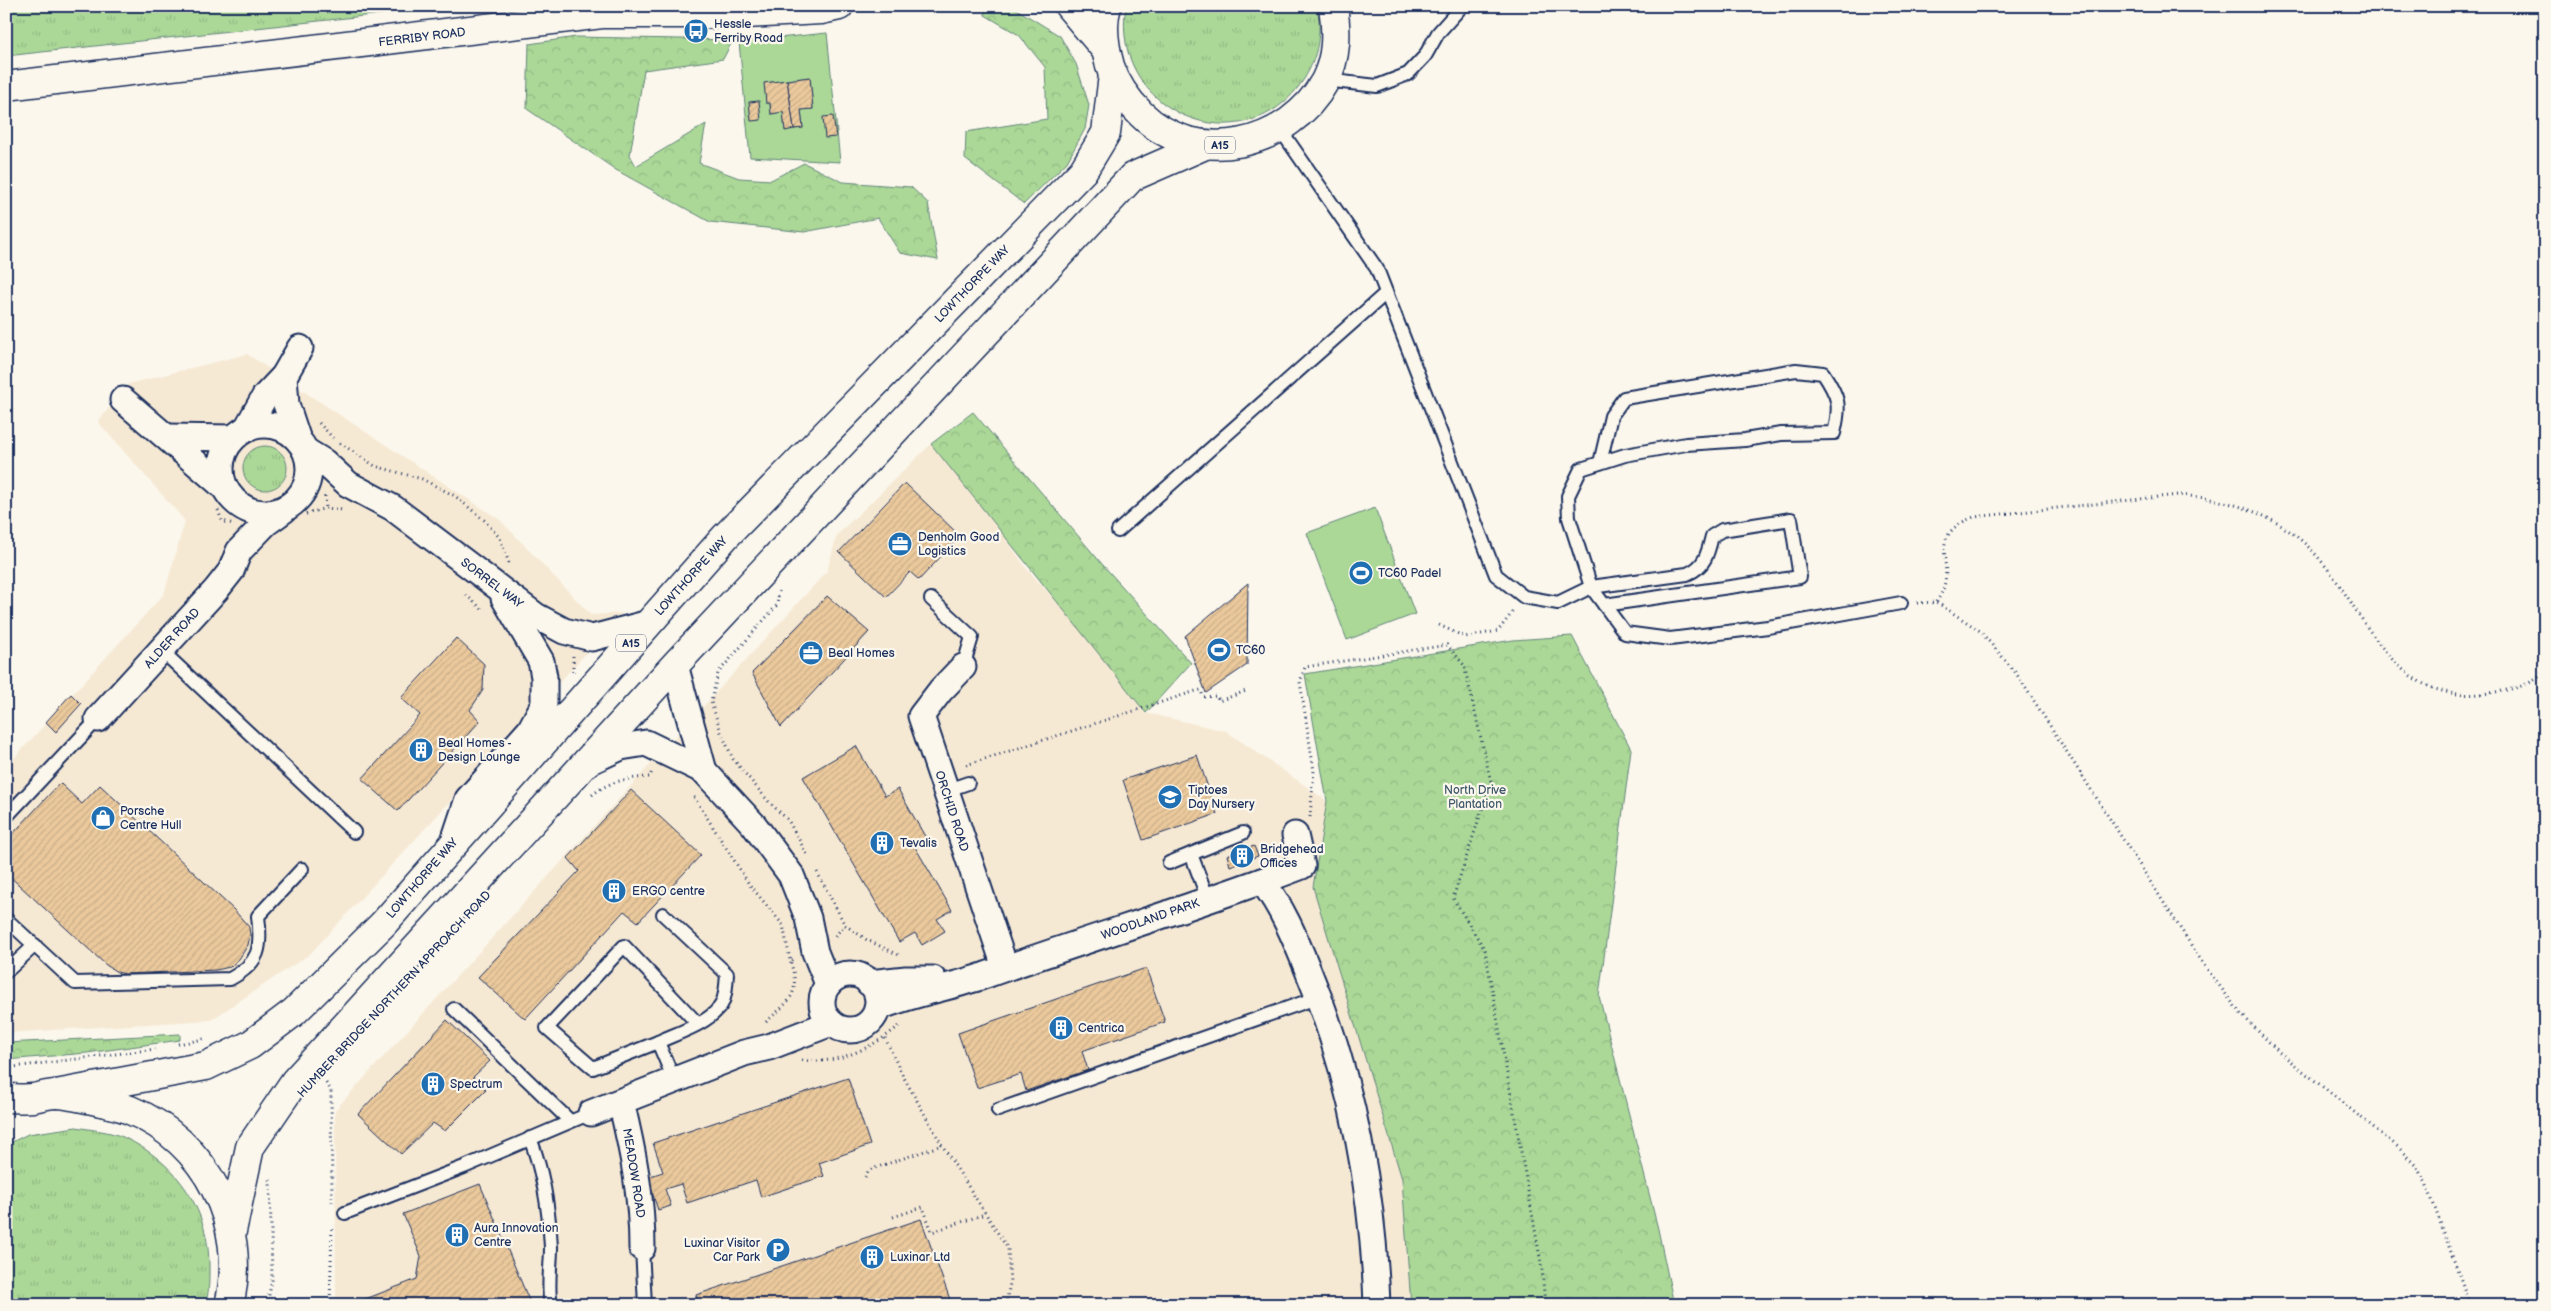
<svg xmlns="http://www.w3.org/2000/svg" width="2551" height="1311" viewBox="0 0 2551 1311" font-family="'Balsamiq Sans',sans-serif">
<style>
.built{fill:#f6e9d4}
.grass{fill:url(#grass-tufts);stroke:#63847a}
.forest{fill:url(#forest-crowns);stroke:#63847a}
.garden{fill:#abd897;stroke:#63847a;fill-rule:evenodd}
.building{fill:url(#building-hatch);stroke:#1b2f5e}
.lines{fill:none;stroke-linecap:round;stroke-linejoin:round}
.service-casing{stroke:#1b2f5e;stroke-width:16}
.minor-casing{stroke:#1b2f5e;stroke-width:29}
.tertiary-casing{stroke:#1b2f5e;stroke-width:31}
.trunk-casing{stroke:#1b2f5e;stroke-width:31}
.path{stroke:#1b2f5e;stroke-width:3;stroke-dasharray:1 4;stroke-linecap:butt}
.service{stroke:#fbf7ec;stroke-width:12}
.minor{stroke:#fbf7ec;stroke-width:25}
.tertiary{stroke:#fbf7ec;stroke-width:28}
.trunk{stroke:#fbf7ec;stroke-width:28}
.labels{text-anchor:middle;stroke-width:4.5;stroke-linejoin:round;paint-order:stroke}
.shield{fill:#fbf7ec;stroke:#5e6b89;stroke-width:1}
.shield-label{font-size:11px;font-weight:bold;fill:#1b2f5e}
.poi-label{font-size:12px;fill:#1b2f5e;stroke:#fbf7ec;text-anchor:start}
.street-label{font-size:12px;fill:#1b2f5e;stroke:#fbf7ec}
.park-label{font-size:12px;fill:#3f596c;stroke:#fbf7ec}
</style>
<defs>
<pattern id="grass-tufts" width="24" height="20" patternUnits="userSpaceOnUse" patternTransform="scale(1.25)"><rect width="24" height="20" fill="#abd897"/><path d="M3 7l-1-3M5 7V3M7 7l1-3M15 17l-1-3M17 17v-4M19 17l1-3" fill="none" stroke="#93ba85"/></pattern>
<pattern id="forest-crowns" width="20" height="18" patternUnits="userSpaceOnUse" patternTransform="scale(1.25)"><rect width="20" height="18" fill="#abd897"/><path d="M2 6a3 3 0 1 1 6 0M12 15a3 3 0 1 1 6 0" fill="none" stroke="#93ba85"/></pattern>
<pattern id="building-hatch" width="6" height="6" patternUnits="userSpaceOnUse" patternTransform="scale(1.25)"><rect width="6" height="6" fill="#ebc99c"/><path d="M-1 1l2-2M0 6l6-6M5 7l2-2" fill="none" stroke="#c9ad89"/></pattern>
</defs>
<rect width="100%" height="100%" fill="#fbf7ec"/>
<filter id="ink" filterUnits="userSpaceOnUse"><feTurbulence type="fractalNoise" baseFrequency=".02" numOctaves="2"/><feDisplacementMap in="SourceGraphic" scale="10" xChannelSelector="R" yChannelSelector="G"/><feConvolveMatrix kernelMatrix="1 2 1 2 8 2 1 2 1" color-interpolation-filters="sRGB"/></filter>
<g filter="url(#ink)">
<!-- built -->
<g class="built">
<path d="M247 354 500 520 591 615 623 613 310 954 211 1020 6 1033V767L164 594 185 521 98 422 128 384Z"/>
<path d="M931 444 1003 534 1026 568 1089 637 1146 713 1226 731 1327 801 1313 887 1402 1179 1411 1305H336L335 1110 827 571 837 535Z"/>
</g>
<!-- grass -->
<g class="grass">
<path d="M6 6H453L6 56Z"/>
<path d="M1126 6H1317C1322 32 1318 57 1304 79 1245 170 1108 112 1126 6Z"/>
<circle cx="265" cy="468" r="22"/>
<path d="M76 1127C91 1130 111 1131 125 1138 178 1163 211 1212 209 1271 209 1283 209 1294 205 1305H6V1145L28 1134Z"/>
</g>
<!-- forest -->
<g class="forest">
<path d="M985 6 1013 7 1060 36 1076 64 1089 105 1085 129 1067 162 1024 204 965 159 966 132 1047 119 1045 67 1019 35 985 15Z"/>
<path d="M576 37 733 40 723 59 644 70 630 155 636 166 706 124 699 163 739 178 771 180 804 163 843 182 911 187 928 203 938 260 900 253 878 218 804 232 710 222 616 170 527 109 529 44Z"/>
<path d="M973 412 1102 564 1191 663 1146 713 931 444Z"/>
<path d="M1572 636 1631 749 1599 996 1658 1229 1674 1305H1411L1402 1179 1313 887 1327 801 1305 674 1513 640Z"/>
<path d="M180 1034V1040L87 1053 6 1060V1043Z"/>
</g>
<!-- garden -->
<g class="garden">
<path d="M827 33 840 162 750 157 739 42ZM810 77 813 109 801 110 803 128 785 130 783 112 771 114 770 103H766L765 83Z"/>
<path d="M1375 508 1415 614 1347 640 1307 533Z"/>
</g>
<!-- building -->
<g class="building">
<path d="M810 77 813 109 801 110 803 128 794 129 787 80Z"/>
<path d="M787 80 794 129 785 131 783 112 771 114 770 103H766L764 83Z"/>
<path d="M759 101 761 120 751 121 749 102Z"/>
<path d="M833 116 836 137 825 138 823 117Z"/>
<path d="M905 483 960 536 919 580 910 572 886 597 839 552Z"/>
<path d="M1248 583 1247 665 1206 693 1185 636Z"/>
<path d="M827 596 869 632 781 727 752 673Z"/>
<path d="M456 638 484 664 483 690 470 710 480 721 398 811 362 779 420 715 401 698Z"/>
<path d="M71 694 81 704 56 732 46 722Z"/>
<path d="M856 746 885 796 898 789 927 840 915 847 952 910 937 919 945 931 922 945 915 933 899 942 803 777Z"/>
<path d="M1197 755 1217 814 1143 840 1123 780Z"/>
<path d="M60 783 82 804 100 785 234 910 249 927 250 935 248 945 239 959 230 967 216 970 125 974 117 972 106 965 6 873V841Z"/>
<path d="M631 790 701 855 638 922 624 911 525 1019 478 977 579 871 568 858Z"/>
<path d="M1254 846 1258 856 1230 866 1227 855Z"/>
<path d="M1146 968 1165 1022 1082 1051 1088 1070 1026 1091 1021 1074 977 1088 958 1033Z"/>
<path d="M447 1020 490 1061 473 1077 486 1090 445 1131 433 1123 401 1154 358 1114Z"/>
<path d="M848 1078 870 1145 819 1163 824 1176 761 1197 756 1180 687 1203 681 1184 665 1189 671 1206 658 1210 647 1177 663 1172 653 1143Z"/>
<path d="M480 1184 531 1305H350L417 1279 421 1256 403 1214Z"/>
<path d="M921 1219 952 1305H699L696 1295Z"/>
</g>
<g class="lines">
<defs>
<g id="service">
<path d="M1325 80 1377 86 1408 74 1425 56 1438 33 1462 6"/>
<path d="M1280 129 1377 269 1496 575 1524 597 1558 603 1591 587 1569 518 1568 496 1581 469 1625 455 1686 444 1745 440 1781 434 1834 433C1841 405 1839 397 1823 373L1796 370 1624 398 1611 416 1600 463"/>
<path d="M1118 531 1386 293"/>
<path d="M931 599 972 637 963 667"/>
<path d="M1604 605 1800 577 1791 519 1722 530 1712 536C1708 553 1705 567 1687 574L1591 587 1625 633 1670 639 1768 627 1901 603"/>
<path d="M161 650 354 832"/>
<path d="M945 791 968 783"/>
<path d="M6 817 98 719"/>
<path d="M1169 863 1191 854"/>
<path d="M1208 899 1191 854 1243 833"/>
<path d="M663 914 727 974C726 985 726 1000 719 1008 705 1025 677 1033 658 1042L674 1080"/>
<path d="M6 919 75 983 230 979C260 963 262 948 258 916L302 869"/>
<path d="M6 972 35 945"/>
<path d="M454 1009 569 1120"/>
<path d="M658 1042 593 1068 547 1028 624 946 697 1023"/>
<path d="M998 1110 1319 997"/>
<path d="M530 1138C544 1174 549 1209 551 1247 551 1267 547 1286 551 1305"/>
<path d="M345 1213 464 1167 591 1113"/>
<path d="M642 1248 645 1305"/>
</g>
<g id="minor">
<path d="M284 376 286 404 297 437"/>
<path d="M123 400 224 487"/>
<circle cx="265" cy="469" r="44"/>
<path d="M247 428 265 396 284 376 300 348"/>
<path d="M168 437 233 438"/>
<path d="M306 451 324 462 348 484 393 508 536 616 564 631 592 638 649 623"/>
<path d="M675 665 704 771"/>
<path d="M963 667 941 690 921 716 1005 967"/>
<path d="M98 719 216 590 231 571 239 551 266 523 284 510"/>
<path d="M587 763 621 747 646 743 704 771 754 825 791 875 808 918 815 952 828 984"/>
<path d="M454 841 468 799 530 730 544 704V677L541 661 504 598"/>
<path d="M1262 881C1282 907 1295 938 1307 968 1352 1076 1373 1188 1377 1305"/>
<circle cx="850" cy="1002" r="28"/>
<path d="M869 983 906 979H933"/>
<path d="M877 1008C912 993 950 988 986 975 1090 938 1198 906 1302 866L1295 835"/>
<path d="M621 1102C633 1151 642 1198 642 1248"/>
<path d="M591 1113 744 1053 769 1047 831 1023"/>
</g>
<g id="tertiary">
<path d="M1069 6 1105 49"/>
<path d="M6 86 602 14H745L821 10 839 6"/>
</g>
<g id="trunk">
<path d="M1107 6C1101 25 1105 48 1110 66 1116 85 1127 100 1141 114 1196 168 1289 147 1325 81 1337 57 1337 32 1333 6"/>
<path d="M56 1094 206 1066 250 1045 294 1012 383 924 725 537 1083 171 1106 133 1113 75"/>
<path d="M6 1098C15 1098 24 1099 33 1098 40 1097 48 1094 55 1094 68 1094 118 1105 130 1110 206 1141 249 1225 229 1305"/>
<path d="M232 1231 250 1147 295 1081 675 665 1132 177 1205 145"/>
</g>
</defs>
<!-- service casing -->
<use href="#service" class="service-casing"/>
<!-- minor casing -->
<use href="#minor" class="minor-casing"/>
<!-- tertiary casing -->
<use href="#tertiary" class="tertiary-casing"/>
<!-- trunk casing -->
<use href="#trunk" class="trunk-casing"/>
<!-- path -->
<g class="path">
<path d="M863 10 879 6"/>
<path d="M319 423 333 438"/>
<path d="M340 443 375 466 422 479 455 496 484 520 500 538 510 566"/>
<path d="M325 496 326 508"/>
<path d="M218 510 222 521 234 524"/>
<path d="M306 514 326 508 343 510"/>
<path d="M779 591 777 605 718 673 711 702 721 732 733 759 769 802 788 820 808 856"/>
<path d="M466 595 484 611"/>
<path d="M1936 602C1963 567 1919 538 1974 517L2178 495C2219 498 2258 508 2292 533 2364 585 2377 710 2489 693 2509 690 2529 687 2545 672"/>
<path d="M1917 603 1936 602 1980 631 2016 673 2204 965 2240 1013 2279 1052 2398 1147 2416 1166 2426 1183 2470 1305"/>
<path d="M1439 625 1465 637 1498 631 1515 609"/>
<path d="M573 656V673"/>
<path d="M966 765 1196 691 1201 690 1203 697 1217 696 1219 701 1246 691"/>
<path d="M592 795C609 781 628 778 650 777L652 771"/>
<path d="M694 797 749 884 783 925 790 960"/>
<path d="M1310 817 1314 771 1300 682 1305 667 1447 645 1464 665 1491 782 1453 898 1485 950 1542 1269 1545 1305"/>
<path d="M817 872 845 925 867 940 901 956"/>
<path d="M835 936 845 925"/>
<path d="M766 1022C791 999 801 995 790 960L794 959"/>
<path d="M885 1038 903 1076 942 1145 1008 1249 1010 1283 1006 1305"/>
<path d="M178 1044 204 1039"/>
<path d="M802 1060C836 1066 874 1047 899 1026"/>
<path d="M6 1068 155 1049"/>
<path d="M326 1083 331 1090 332 1202"/>
<path d="M865 1177 869 1170 942 1145"/>
<path d="M893 1217 923 1207 932 1232 985 1214"/>
<path d="M267 1305 272 1280 270 1178"/>
<path d="M330 1305 332 1225"/>
</g>
<!-- service -->
<use href="#service" class="service"/>
<!-- minor -->
<use href="#minor" class="minor"/>
<!-- tertiary -->
<use href="#tertiary" class="tertiary"/>
<!-- trunk -->
<use href="#trunk" class="trunk"/>
</g>
</g>
<!-- icons -->
<defs>
<symbol id="bus-disc" viewBox="-11 -11 22 22"><circle r="9.5" fill="#1f6fb2" stroke="#fbf7ec"/><path d="M-5-6H5V4H4V6H2V4H-2V6H-4V4H-5ZM-3.5-4V0h7V-4ZM-3.5 1.2v1.5H-2V1.2ZM2 1.2v1.5H3.5V1.2Z" fill="#fff"/></symbol>
<symbol id="office-disc" viewBox="-11 -11 22 22"><circle r="9.5" fill="#1f6fb2" stroke="#fbf7ec"/><path d="M-6-3h4V-5.5h4V-3h4V5H-6ZM-1-4.5V-3h2v-1.5ZM-6 0V1H6V0Z" fill="#fff"/></symbol>
<symbol id="stadium-disc" viewBox="-11 -11 22 22"><circle r="9.5" fill="#1f6fb2" stroke="#fbf7ec"/><path d="M0-5a6.5 5 0 1 0 0 10a6.5 5 0 1 0 0-10ZM-3.5-1.8h7v3.6h-7Z" fill="#fff"/></symbol>
<symbol id="building-disc" viewBox="-11 -11 22 22"><circle r="9.5" fill="#1f6fb2" stroke="#fbf7ec"/><path d="M-4-6H4V6H1V3H-1V6H-4ZM-2.5-4.3h1.7v1.8h-1.7ZM.8-4.3h1.7v1.8H.8ZM-2.5-1h1.7V.8h-1.7ZM.8-1h1.7V.8H.8Z" fill="#fff"/></symbol>
<symbol id="school-disc" viewBox="-11 -11 22 22"><circle r="9.5" fill="#1f6fb2" stroke="#fbf7ec"/><path d="M0-5L7-2L0 1L-7-2ZM-4 1L0 2.5L4 1V4Q0 6-4 4Z" fill="#fff"/></symbol>
<symbol id="shop-disc" viewBox="-11 -11 22 22"><circle r="9.5" fill="#1f6fb2" stroke="#fbf7ec"/><path d="M-5-2.5h2.3a2.7 3.5 0 0 1 5.4 0H5L5.5 6h-11ZM-1.5-2.5h3a1.5 2.3 0 0 0-3 0Z" fill="#fff"/></symbol>
<symbol id="parking-disc" viewBox="-11 -11 22 22"><circle r="9.5" fill="#1f6fb2" stroke="#fbf7ec"/><path d="M-3.5-5.5H1a3.5 3.5 0 0 1 0 7H-1V5.5H-3.5ZM-1-3.4V-.6H.8a1.4 1.4 0 0 0 0-2.8Z" fill="#fff"/></symbol>
</defs>
<g fill-rule="evenodd">
<use href="#bus-disc" x="682" y="17" width="28" height="28"/>
<use href="#office-disc" x="886" y="530" width="28" height="28"/>
<use href="#stadium-disc" x="1347" y="559" width="28" height="28"/>
<use href="#stadium-disc" x="1205" y="636" width="28" height="28"/>
<use href="#office-disc" x="797" y="639" width="28" height="28"/>
<use href="#building-disc" x="407" y="736" width="28" height="28"/>
<use href="#school-disc" x="1156" y="783" width="28" height="28"/>
<use href="#shop-disc" x="89" y="804" width="28" height="28"/>
<use href="#building-disc" x="868" y="829" width="28" height="28"/>
<use href="#building-disc" x="1228" y="842" width="28" height="28"/>
<use href="#building-disc" x="600" y="877" width="28" height="28"/>
<use href="#building-disc" x="1047" y="1014" width="28" height="28"/>
<use href="#building-disc" x="419" y="1070" width="28" height="28"/>
<use href="#building-disc" x="443" y="1221" width="28" height="28"/>
<use href="#parking-disc" x="764" y="1236" width="28" height="28"/>
<use href="#building-disc" x="858" y="1243" width="28" height="28"/>
</g>
<g class="labels">
<!-- shield labels -->
<g class="shield">
<rect x="1205" y="136.5" width="30" height="17" rx="4"/>
<rect x="616" y="634.5" width="30" height="17" rx="4"/>
</g>
<g class="shield-label">
<text x="1220" y="149">A15</text>
<text x="631" y="647">A15</text>
</g>
<!-- poi labels -->
<g class="poi-label">
<text x="714" y="28">Hessle<tspan x="714" dy="14">Ferriby Road</tspan></text>
<text x="918" y="541">Denholm Good<tspan x="918" dy="14">Logistics</tspan></text>
<text x="1378" y="577">TC60 Padel</text>
<text x="1236" y="654">TC60</text>
<text x="828" y="657">Beal Homes</text>
<text x="438" y="747">Beal Homes -<tspan x="438" dy="14">Design Lounge</tspan></text>
<text x="1188" y="794">Tiptoes<tspan x="1188" dy="14">Day Nursery</tspan></text>
<text x="120" y="815">Porsche<tspan x="120" dy="14">Centre Hull</tspan></text>
<text x="900" y="847">Tevalis</text>
<text x="1260" y="853">Bridgehead<tspan x="1260" dy="14">Offices</tspan></text>
<text x="632" y="895">ERGO centre</text>
<text x="1078" y="1032">Centrica</text>
<text x="450" y="1088">Spectrum</text>
<text x="474" y="1232">Aura Innovation<tspan x="474" dy="14">Centre</tspan></text>
<text x="760" y="1247" text-anchor="end">Luxinar Visitor<tspan x="760" dy="14">Car Park</tspan></text>
<text x="890" y="1261">Luxinar Ltd</text>
</g>
<!-- street labels -->
<g class="street-label">
<text transform="translate(422 37) rotate(-7)" y="4">FERRIBY ROAD</text>
<text transform="translate(972 284) rotate(-46)" y="4">LOWTHORPE WAY</text>
<text transform="translate(691 576) rotate(-48)" y="4">LOWTHORPE WAY</text>
<text transform="translate(492 583) rotate(37)" y="4">SORREL WAY</text>
<text transform="translate(172 638) rotate(-48)" y="4">ALDER ROAD</text>
<text transform="translate(952 811) rotate(72)" y="4">ORCHID ROAD</text>
<text transform="translate(422 878) rotate(-49)" y="4">LOWTHORPE WAY</text>
<text transform="translate(1150 919) rotate(-19)" y="4">WOODLAND PARK</text>
<text transform="translate(394 994) rotate(-47)" y="4">HUMBER BRIDGE NORTHERN APPROACH ROAD</text>
<text transform="translate(634 1173) rotate(81)" y="4">MEADOW ROAD</text>
</g>
<!-- park labels -->
<g class="park-label">
<text x="1475" y="794">North Drive<tspan x="1475" dy="14">Plantation</tspan></text>
</g>
</g>
<!-- margin -->
<rect width="2551" height="1311" fill="none" stroke="#fbf7ec" stroke-width="25"/>
<rect x="12" y="12" width="2526" height="1286" fill="none" stroke="#1b2f5e" stroke-width="2" filter="url(#ink)"/>
</svg>
